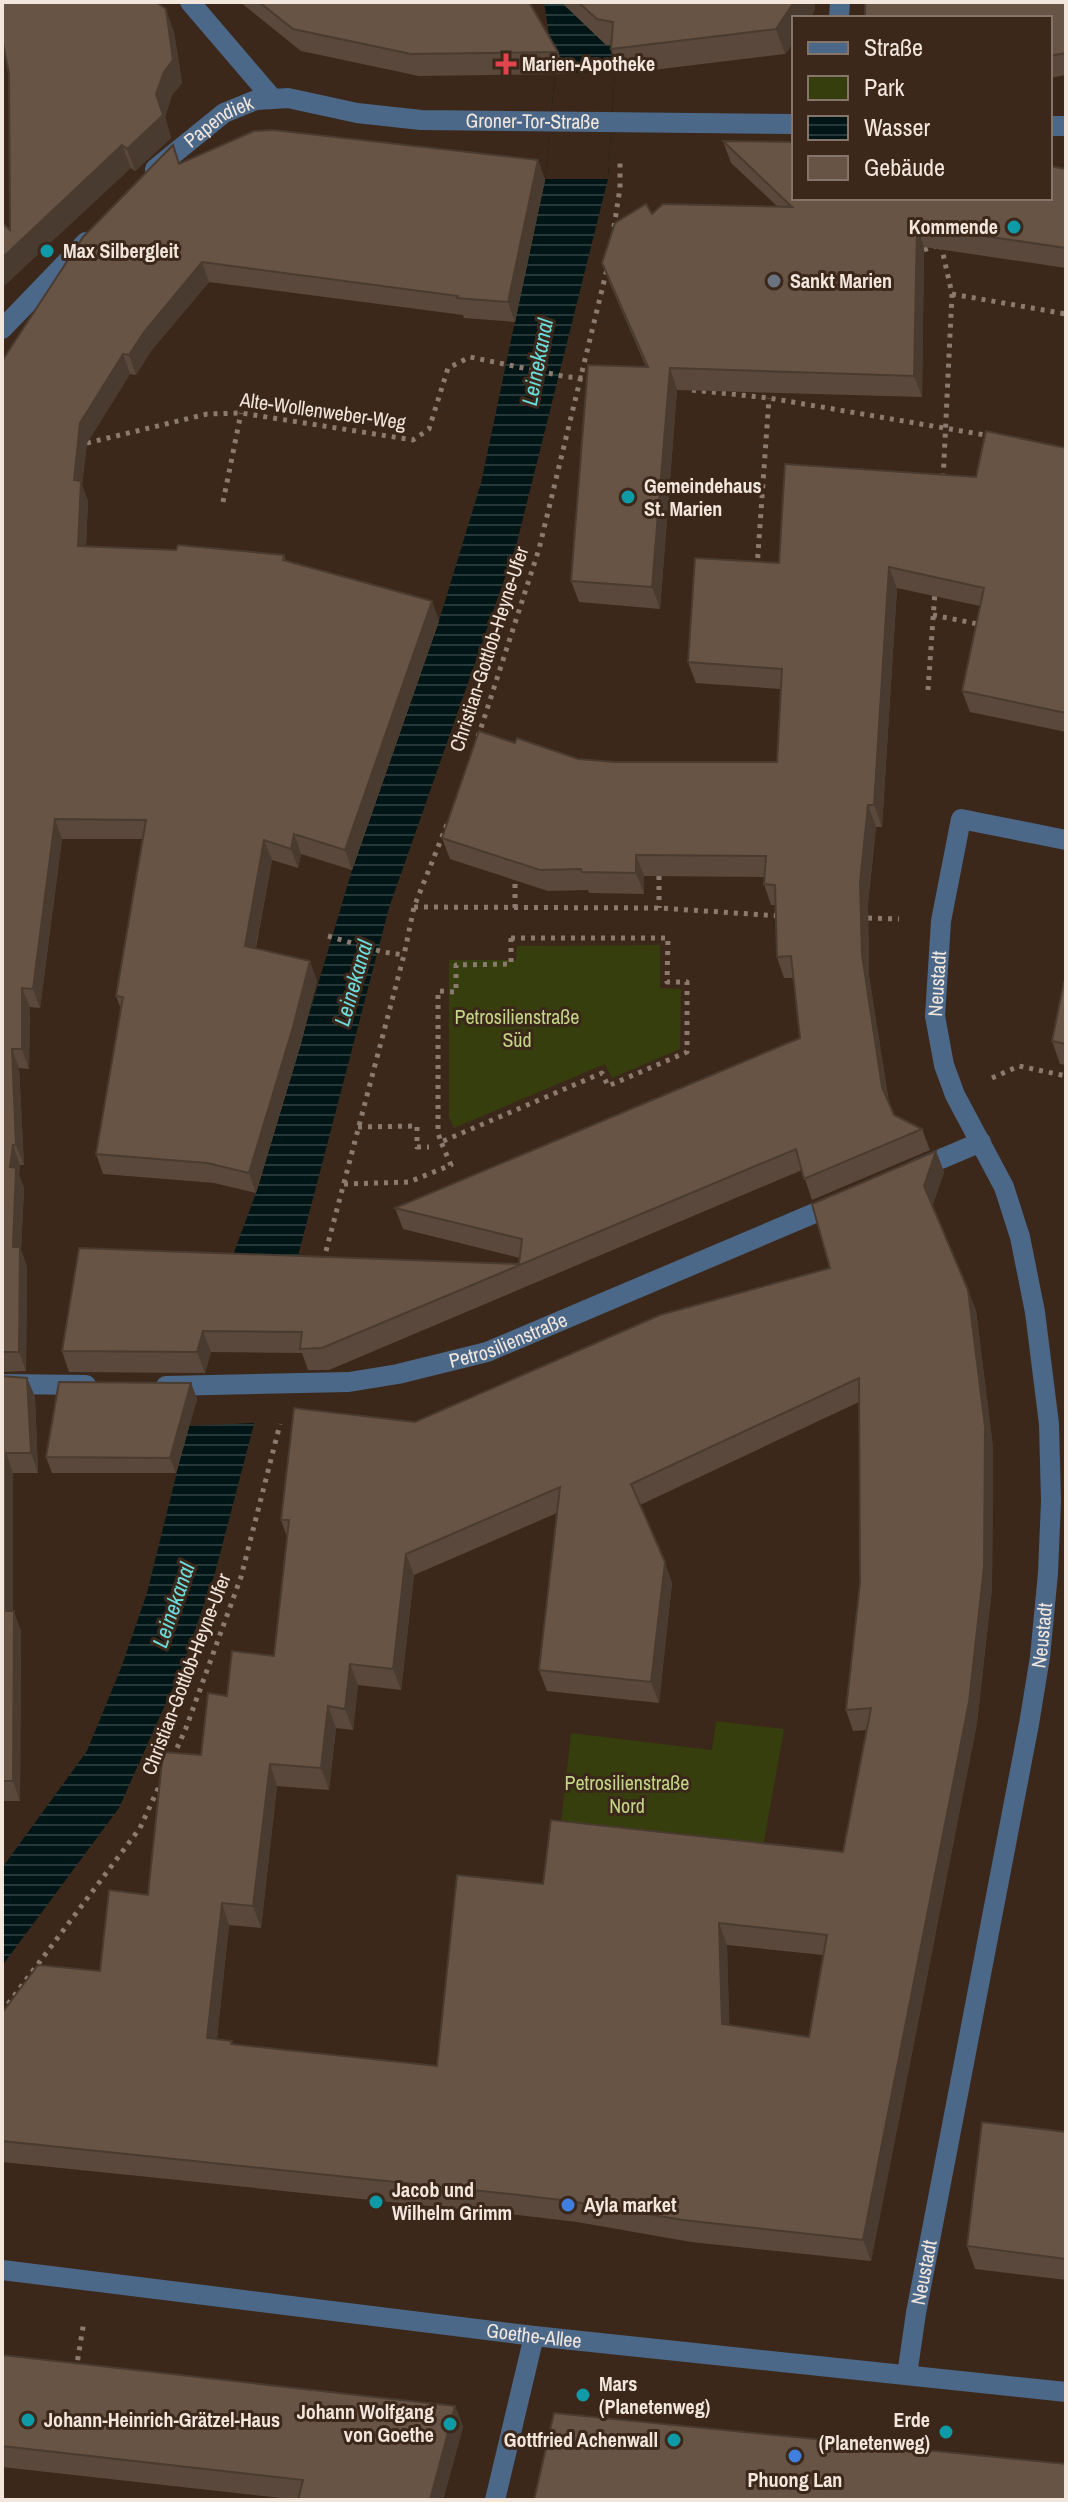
<svg xmlns="http://www.w3.org/2000/svg" width="1068" height="2502" viewBox="0 0 1068 2502" font-family="'Archivo Narrow',sans-serif">
<style>
.park{fill:#353e0c}
.water{fill:url(#water-rules)}
.pier{fill:#3b281b}
.lines{fill:none;stroke-linecap:round;stroke-linejoin:round}
.path{stroke:#8a7a6f;stroke-width:5;stroke-dasharray:4 6;stroke-linecap:butt}
.street{stroke:#4c6888;stroke-width:20}
.path-bridge{stroke:#8a7a6f;stroke-width:5;stroke-dasharray:4 6;stroke-linecap:butt}
.wall{fill:#59483b;fill-rule:evenodd}
.shaded-wall{fill:#493b30}
.building{fill:#685445;stroke:#493b30;stroke-width:2;fill-rule:evenodd}
.health-dot{fill:#e0444e;stroke:#3b281b;stroke-width:3}
.culture-dot{fill:#0f9aa8;stroke:#3b281b;stroke-width:3}
.worship-dot{fill:#6b7280;stroke:#3b281b;stroke-width:3}
.shop-dot{fill:#3f7fe0;stroke:#3b281b;stroke-width:3}
.labels{text-anchor:middle;stroke-width:6;stroke-linejoin:round;paint-order:stroke}
.poi-label{font-size:20px;font-weight:bold;fill:#f2e6dd;stroke:#3b281b;text-anchor:start}
.street-label{font-size:20px;fill:#f2e6dd;stroke:#3b281b}
.park-label{font-size:20px;fill:#c3d686;stroke:#3b281b}
.water-label{font-size:22px;font-style:italic;fill:#6adede;stroke:#3b281b}
</style>
<defs>
<pattern id="water-rules" width="6" height="5" patternUnits="userSpaceOnUse" patternTransform="scale(2)"><rect width="6" height="5" fill="#001616"/><path d="M0 2.5h6" fill="none" stroke="#263837"/></pattern>
</defs>
<rect width="100%" height="100%" fill="#3b281b"/>
<!-- park -->
<g class="park">
<path d="M660 945V988L681 989 680 1049 612 1078 605 1064 454 1128 449 1117V960H516L517 946Z"/>
<path d="M716 1721 784 1729 760 1864 559 1841 571 1733 712 1750Z"/>
</g>
<!-- water -->
<path class="water" d="M544 2H600L615 71 608 179 516 546 389 908 215 1573 182 1667 119 1808 2 1966V1868L87 1751 121 1668 147 1593 226 1274 256 1193 352 870 439 621 481 483 545 179 555 74Z"/>
<!-- pier -->
<g class="pier">
<path d="M615 71 608 179H545L555 74Z"/>
<path d="M276 1345 255 1423 189 1426 208 1348Z"/>
</g>
<g class="lines">
<!-- path -->
<g class="path">
<path d="M614 227 620 188V162"/>
<path d="M941 245 952 294 943 481"/>
<path d="M952 294 1066 314"/>
<path d="M692 390 769 398 991 436"/>
<path d="M87 443 207 414 241 413 413 440 429 429 448 368 470 357 567 377 583 378"/>
<path d="M223 502 241 413"/>
<path d="M757 568 769 398"/>
<path d="M933 615 983 625"/>
<path d="M928 690 935 591"/>
<path d="M478 737 539 549 607 269"/>
<path d="M659 876V908"/>
<path d="M414 907 659 908 781 916"/>
<path d="M515 908V874"/>
<path d="M868 918 899 919"/>
<path d="M328 936 383 952 404 955"/>
<path d="M511 938H668L667 982H687V1052L608 1086 602 1073 441 1142 438 1133V991L456 992V965L511 964Z"/>
<path d="M992 1078 1019 1066 1066 1076"/>
<path d="M358 1127 417 1126V1147H429"/>
<path d="M344 1184 409 1182 451 1165 441 1142"/>
<path d="M326 1251 404 955 414 907 448 822"/>
<path d="M173 1757 186 1728 241 1577 280 1424"/>
<path d="M2 2012 140 1828 162 1780"/>
<path d="M76 2370 84 2321"/>
</g>
<!-- street -->
<g class="street">
<path d="M190 2 273 99"/>
<path d="M839 18 840 2"/>
<path d="M1050 126H1066"/>
<path id="s1" d="M155 169 224 113 256 100 273 99 288 98 357 113 421 120 794 124"/>
<path d="M2 329 86 242"/>
<path d="M917 1169 981 1142"/>
<path d="M2 1384 86 1385"/>
<path id="s2" d="M166 1386 349 1382 398 1374 487 1352 836 1204"/>
<path id="s3" d="M2 2270 534 2336 1066 2392"/>
<path id="s4" d="M907 2375 916 2313 1029 1724 1040 1657 1048 1573 1051 1501 1049 1424 1035 1312 1020 1237 1004 1187 955 1095 944 1065 935 1016 941 921 961 819 1066 840"/>
<path d="M495 2500 534 2336"/>
</g>
<!-- path-bridge -->
<path class="path-bridge" d="M924 250 936 246"/>
</g>
<!-- wall -->
<g class="wall">
<path d="M2 2 174 32 182 83 172 95 165 117 171 138 135 171 131 168 10 230 9 73 5 50H2Z"/>
<path d="M240 2H529L558 52 566 74 419 76 301 51Z"/>
<path d="M561 2H815V9L810 18H794V41L785 54 620 74 611 49V45H606Z"/>
<path d="M1066 2V75L1050 78V18Z"/>
<path d="M723 141 794 198 1066 169V268L924 247 922 397 677 390 660 609 579 602 571 581 646 367 610 284 602 263 652 214 777 206 731 163Z"/>
<path d="M538 160 545 180 515 322 464 318 463 315 209 282 151 351 136 375 130 374 87 443 82 485 88 501 86 547 284 555 286 561 439 621 352 870 301 854 298 868 272 860 256 948 317 981 300 1047 256 1193 214 1183 103 1174 96 1154 121 1009 116 996 143 839H62L40 1008 30 1007 29 1069 19 1068 24 1165H20L19 1175 24 1188 21 1250 27 1267 26 1371 2 1372V361L180 163Z"/>
<path d="M1066 448V732L970 712 962 691 980 606 897 588 882 827H876L868 904 869 976 889 1103 894 1115 922 1129 930 1150 812 1200 802 1170 329 1370H308L302 1353 211 1352 205 1373 69 1372 62 1351 519 1264 520 1258 403 1229 395 1208 800 1038 794 978H784L777 957 776 905H771L764 884V877L644 876V894L589 893 588 890 548 891 450 859 442 838 515 743 578 759 615 762H777L781 689 696 683 688 662 779 563 976 477Z"/>
<path d="M1066 982V1065L1060 1064 1052 1041Z"/>
<path d="M936 1151 944 1172 932 1206 976 1311 993 1448 992 1588 977 1723 871 2261 691 2242 577 2222 518 2215 2 2162V2013L100 1971 148 1895 201 1755 227 1696 274 1656 287 1537 281 1520 415 1422 830 1268ZM859 1402 860 1583 846 1710 853 1731 867 1730 843 1852 543 1884 437 2066 233 2045 217 2039 229 1925 261 1928 277 1786 329 1790 336 1728 353 1730 358 1685 401 1690 414 1575 557 1513 539 1670 547 1691 659 1703 672 1583 640 1505ZM727 1945 823 1955 809 2037 729 2025Z"/>
<path d="M2 1376 27 1378 35 1397 38 1473H13V1611L21 1631 20 1801H2Z"/>
<path d="M191 1383 197 1399 176 1473H52L46 1457Z"/>
<path d="M1066 2132V2280L975 2269 967 2246Z"/>
<path d="M2 2355 455 2406 463 2427 443 2500H298L2 2467Z"/>
</g>
<!-- shaded-wall -->
<g class="shaded-wall">
<path d="M794 2H815V9L810 18H794V41L785 54 776 29Z"/>
<path d="M166 9 174 32 182 83 172 95 165 117 171 138 135 171 127 149 156 94Z"/>
<path d="M122 145 131 168 2 288V258Z"/>
<path d="M538 160 545 180 515 322 508 302Z"/>
<path d="M917 226 924 247 922 397 914 376Z"/>
<path d="M202 262 209 282 151 351 136 375 129 355 144 332Z"/>
<path d="M123 354 130 374 87 443 82 485 88 501 85 566 78 546 74 480 80 423Z"/>
<path d="M670 368 677 390 660 609 652 587Z"/>
<path d="M889 567 897 588 882 827 874 805Z"/>
<path d="M432 601 439 621 352 870 345 850Z"/>
<path d="M868 805 876 827 868 904 869 976 890 1108 882 1087 862 955 860 883Z"/>
<path d="M55 819 62 839 40 1008 33 989Z"/>
<path d="M294 834 301 854 298 868 291 849Z"/>
<path d="M264 840 272 860 252 965 245 946Z"/>
<path d="M636 855 644 876V894L636 873Z"/>
<path d="M310 961 317 981 300 1047 256 1193 249 1173Z"/>
<path d="M22 988 30 1007 29 1069 22 1049Z"/>
<path d="M12 1049 19 1068 24 1165 16 1145Z"/>
<path d="M13 1145 20 1165 19 1175 24 1188 21 1250 27 1267 26 1371 19 1352 13 1247 10 1167Z"/>
<path d="M936 1151 944 1172 932 1208 924 1186Z"/>
<path d="M968 1290 976 1311 993 1448 992 1588 977 1723 871 2261 863 2240Z"/>
<path d="M203 1331 211 1352 205 1373 197 1352Z"/>
<path d="M27 1378 35 1397 38 1473 31 1453Z"/>
<path d="M191 1383 197 1399 176 1473 170 1458Z"/>
<path d="M6 1453 13 1473V1631L6 1611Z"/>
<path d="M406 1554 414 1575 401 1690 393 1669Z"/>
<path d="M665 1562 672 1583 659 1703 651 1682Z"/>
<path d="M14 1611 21 1631 20 1801 13 1781Z"/>
<path d="M350 1664 358 1685 353 1730 345 1709Z"/>
<path d="M328 1706 336 1728 329 1790 321 1768Z"/>
<path d="M270 1764 277 1786 261 1928 253 1906Z"/>
<path d="M222 1903 229 1925 215 2059 207 2038Z"/>
<path d="M719 1923 727 1945 730 2046 722 2024Z"/>
<path d="M455 2406 463 2427 443 2500H430Z"/>
</g>
<!-- building -->
<g class="building">
<path d="M2 2H156L166 9 173 60 164 72 156 94 163 115 127 149 122 145 2 258V223L10 230 9 73 2 38Z"/>
<path d="M259 2H529L558 52 411 54 293 29Z"/>
<path d="M578 2H794L776 29 611 49 613 22 597 19Z"/>
<path d="M865 2H1066V53L1050 56V18H865Z"/>
<path d="M273 130 538 160 508 302 457 298 458 296 202 262 144 332 129 355 123 354 80 423 74 480 81 481 78 546 176 550 178 545 284 555 283 560 432 601 345 850 294 834 291 849 264 840 245 946 310 961 293 1027 249 1173 207 1163 96 1154 123 997 116 996 146 820 55 819 33 989 22 988V1049H12L16 1145H13L10 1167 16 1168 13 1247H20L19 1352H2V361L83 237 173 145 179 164 254 131Z"/>
<path d="M723 141 794 142V198H1050V166L1066 169V248L917 226 914 376 670 368 652 587 571 581 588 365 648 367 602 263 615 223 646 204 652 214 663 204 792 207Z"/>
<path d="M986 431 1066 448V713L962 691 984 588 889 567 874 805H868L860 883 862 955 882 1087 894 1115 922 1129 804 1179 796 1149 322 1348 300 1349 302 1332 203 1331 197 1352 62 1351 79 1248 519 1264 522 1239 395 1208 800 1038 791 956 777 957 775 885 764 884 766 856 636 855V873L582 872 581 869 540 870 442 838 479 731 515 743 517 738 578 759 615 762H777L782 669 688 662 695 558 779 563 785 464 976 477Z"/>
<path d="M1064 982H1066V1044L1052 1041Z"/>
<path d="M936 1151 924 1186 968 1290 985 1427 984 1567 969 1702 863 2240 683 2220 569 2201 511 2194 2 2141V2013L38 1965 100 1971 109 1890 148 1895 163 1752 201 1755 208 1693 227 1696 232 1651 274 1656 289 1520H281L294 1408 415 1422 660 1315 830 1268 812 1204ZM859 1378 860 1583 846 1710 871 1708 843 1852 551 1820 543 1884 457 1875 437 2066 231 2044 232 2041 207 2038 222 1903 253 1906 270 1764 321 1768 328 1706 345 1709 350 1664 393 1669 406 1554 560 1487 539 1670 651 1682 665 1562 631 1484ZM719 1923 827 1935 809 2037 722 2024Z"/>
<path d="M2 1376 27 1378 31 1453H6V1611H14L13 1781H2Z"/>
<path d="M59 1382 191 1383 170 1458 46 1457Z"/>
<path d="M982 2122 1066 2132V2259L967 2246Z"/>
<path d="M2 2355 455 2406 430 2500H298L303 2480 2 2446Z"/>
<path d="M554 2413 1066 2464V2500H534Z"/>
</g>
<!-- markers -->
<path class="health-dot" d="M502 52h8v8h8v8h-8v8h-8v-8h-8v-8h8z"/>
<g class="culture-dot">
<circle cx="1014" cy="227" r="8"/>
<circle cx="47" cy="251" r="8"/>
<circle cx="628" cy="497" r="8"/>
<circle cx="376" cy="2202" r="8"/>
<circle cx="583" cy="2395" r="8"/>
<circle cx="28" cy="2420" r="8"/>
<circle cx="450" cy="2424" r="8"/>
<circle cx="946" cy="2432" r="8"/>
<circle cx="674" cy="2440" r="8"/>
</g>
<circle class="worship-dot" cx="774" cy="281" r="8"/>
<g class="shop-dot">
<circle cx="568" cy="2205" r="8"/>
<circle cx="795" cy="2456" r="8"/>
</g>
<g class="labels">
<!-- poi labels -->
<g class="poi-label">
<text x="522" y="71">Marien-Apotheke</text>
<text x="998" y="234" text-anchor="end">Kommende</text>
<text x="63" y="258">Max Silbergleit</text>
<text x="790" y="288">Sankt Marien</text>
<text x="644" y="493">Gemeindehaus<tspan x="644" dy="23">St. Marien</tspan></text>
<text x="392" y="2197">Jacob und<tspan x="392" dy="23">Wilhelm Grimm</tspan></text>
<text x="584" y="2212">Ayla market</text>
<text x="599" y="2391">Mars<tspan x="599" dy="23">(Planetenweg)</tspan></text>
<text x="434" y="2419" text-anchor="end">Johann Wolfgang<tspan x="434" dy="23">von Goethe</tspan></text>
<text x="44" y="2427">Johann-Heinrich-Grätzel-Haus</text>
<text x="930" y="2427" text-anchor="end">Erde<tspan x="930" dy="23">(Planetenweg)</tspan></text>
<text x="658" y="2447" text-anchor="end">Gottfried Achenwall</text>
<text x="795" y="2487" text-anchor="middle">Phuong Lan</text>
</g>
<!-- street labels -->
<g class="street-label">
<text dy="7" stroke="none"><textPath href="#s1" startOffset="402">Groner-Tor-Straße</textPath></text>
<text dy="7" stroke="none"><textPath href="#s1" startOffset="80">Papendiek</textPath></text>
<text transform="translate(323 411) rotate(8)" y="7">Alte-Wollenweber-Weg</text>
<text transform="translate(489 649) rotate(-72)" y="7">Christian-Gottlob-Heyne-Ufer</text>
<text dy="7" stroke="none"><textPath href="#s4" startOffset="1424">Neustadt</textPath></text>
<text dy="7" stroke="none"><textPath href="#s2" startOffset="348">Petrosilienstraße</textPath></text>
<text dy="7" stroke="none"><textPath href="#s4" startOffset="752">Neustadt</textPath></text>
<text transform="translate(186 1674) rotate(-69)" y="7">Christian-Gottlob-Heyne-Ufer</text>
<text dy="7" stroke="none"><textPath href="#s4" startOffset="104">Neustadt</textPath></text>
<text dy="7" stroke="none"><textPath href="#s3" startOffset="536">Goethe-Allee</textPath></text>
</g>
<!-- park labels -->
<g class="park-label">
<text x="517" y="1024">Petrosilienstraße<tspan x="517" dy="23">Süd</tspan></text>
<text x="627" y="1790">Petrosilienstraße<tspan x="627" dy="23">Nord</tspan></text>
</g>
<!-- water labels -->
<g class="water-label">
<text transform="translate(537 362) rotate(-79)" y="8">Leinekanal</text>
<text transform="translate(353 983) rotate(-74)" y="8">Leinekanal</text>
<text transform="translate(173 1605) rotate(-71)" y="8">Leinekanal</text>
</g>
</g>
<!-- border -->
<rect width="1068" height="2502" fill="none" stroke="#f2e6dd" stroke-width="8"/>
<!-- legend -->
<rect x="792" y="16" width="260" height="184" fill="#3b281b" stroke="#847469" stroke-width="2"/>
<rect x="808" y="42" width="40" height="12" fill="#4c6888" stroke="#847469" stroke-width="2"/>
<text x="864" y="56" font-size="24" fill="#f2e6dd">Straße</text>
<rect x="808" y="76" width="40" height="24" fill="#353e0c" stroke="#847469" stroke-width="2"/>
<text x="864" y="96" font-size="24" fill="#f2e6dd">Park</text>
<rect x="808" y="116" width="40" height="24" fill="url(#water-rules)" stroke="#847469" stroke-width="2"/>
<text x="864" y="136" font-size="24" fill="#f2e6dd">Wasser</text>
<rect x="808" y="156" width="40" height="24" fill="#685445" stroke="#847469" stroke-width="2"/>
<text x="864" y="176" font-size="24" fill="#f2e6dd">Gebäude</text>
</svg>
